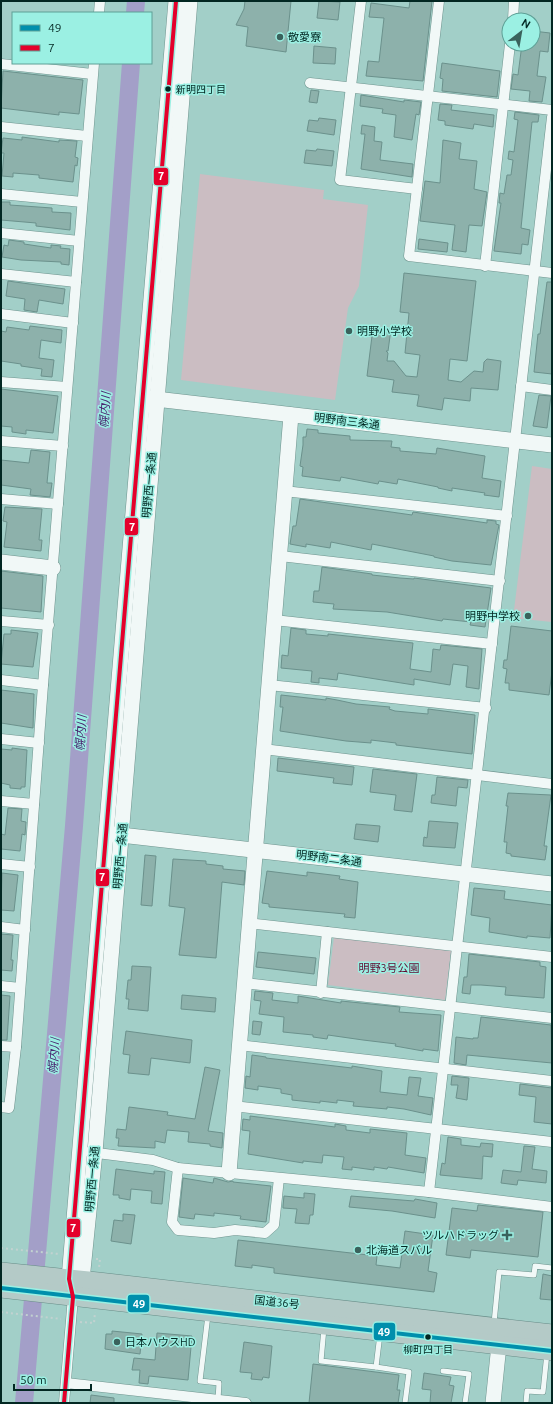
<svg xmlns="http://www.w3.org/2000/svg" width="553" height="1404" viewBox="0 0 553 1404" font-family="Ubuntu,'Noto Sans JP',sans-serif">
<style>
.green{fill:#cbbdc2}
.lines{fill:none;stroke-linecap:round;stroke-linejoin:round}
.river{stroke:#a39fc8;stroke-width:18}
.building{fill:#8db1ab;stroke:#6b918c}
.lane-casing{stroke:#6e948e;stroke-width:6}
.street-casing{stroke:#6e948e;stroke-width:11}
.secondary-casing{stroke:#6e948e;stroke-width:16}
.highway-casing{stroke:#678d88;stroke-width:20}
.path{stroke:#c2d2d0;stroke-width:2;stroke-dasharray:2 3;stroke-linecap:butt}
.lane{stroke:#f1f8f7;stroke-width:5}
.street{stroke:#f1f8f7;stroke-width:10}
.secondary{stroke:#f1f8f7;stroke-width:15}
.highway{stroke:#b4cac7;stroke-width:19}
.bus-1-casing{stroke:#9bf0e3;stroke-width:7}
.bus-2-casing{stroke:#9bf0e3;stroke-width:7}
.bus-1{stroke:#008fac;stroke-width:4}
.bus-2{stroke:#e4002b;stroke-width:4}
.poi-dot{fill:#3a625c;stroke:#9bf0e3;stroke-width:1.5}
.bus-dot{fill:#022722;stroke:#9bf0e3;stroke-width:1.5}
.labels{text-anchor:middle;stroke-width:3;stroke-linejoin:round;paint-order:stroke}
.bus-label{font-size:10px;fill:#022722;stroke:#9bf0e3;text-anchor:start}
.poi-label{font-size:11px;fill:#022722;stroke:#9bf0e3;text-anchor:start}
.street-label{font-size:11px;fill:#022722;stroke:#9bf0e3}
.park-label{font-size:11px;fill:#63072e;stroke:#9bf0e3}
.water-label{font-size:12px;font-style:italic;fill:#4b2771;stroke:#9bf0e3}
.line-badge{stroke:#9bf0e3;stroke-width:1.5}
.badge-label{font-size:11px;text-anchor:middle;font-weight:bold;fill:#fff}
</style>
<rect width="100%" height="100%" fill="#a2cfc8"/>
<!-- green -->
<g class="green">
<path d="M200 174 324 190 323 199 368 205 359 286 348 308 335 400 181 380Z"/>
<path d="M532 466 552 469V622L513 618Z"/>
<path d="M334 937 451 951 445 1000 328 985Z"/>
</g>
<g class="lines">
<!-- river -->
<g class="river">
<path d="M135 13 136 1"/>
<path d="M24 1403 74 826 131 63"/>
</g>
</g>
<!-- building -->
<g class="building">
<path d="M245 1H291L286 52 246 46 248 27 236 25 244 9Z"/>
<path d="M319 1 340 2 338 20 317 18Z"/>
<path d="M410 1H432L423 81 366 76 368 61 379 62 384 18 369 17 371 3 409 8Z"/>
<path d="M533 31 550 33 548 52 540 51 537 76 546 77 542 102 529 101 530 91 511 89 513 74 518 75 522 44H533Z"/>
<path d="M314 46 336 48 335 64 313 63Z"/>
<path d="M442 63 500 71 497 97 442 91 443 79 440 78Z"/>
<path d="M3 71 83 80 79 114 59 112V115L1 108Z"/>
<path d="M311 90 319 91 317 103 309 102Z"/>
<path d="M361 95 404 102V100L421 102 419 115 416 114 412 140 394 137 396 115 382 113 383 109 360 106Z"/>
<path d="M440 104 452 105 451 110 494 115 493 127 474 124 473 129 445 125V121L438 120Z"/>
<path d="M515 112 539 115 538 122H532L521 228 530 230 528 245 522 244 521 254 494 251 501 203H499L500 193 504 194 507 175H511L513 160 508 159 509 151 514 152 518 120 514 119Z"/>
<path d="M319 118 336 120 334 135 307 131 309 120 318 121Z"/>
<path d="M362 125 375 127 374 141 382 142 380 160 413 164 412 177 361 169 365 134H361Z"/>
<path d="M22 137 59 142V140L77 141 75 157 78 158 77 166 75 165 73 182 39 178V175L13 173V177L2 176 4 153H1L3 138 22 140Z"/>
<path d="M443 140 461 143 459 159 477 161 474 189 487 192 482 226 469 225 466 252 452 250 455 225 420 221 425 181 440 183Z"/>
<path d="M317 149 334 151 332 166 304 163 306 150 316 151Z"/>
<path d="M1 202H10V205L52 208V212L71 213 70 230 36 226V223L1 220Z"/>
<path d="M419 239 448 243 447 252 418 249Z"/>
<path d="M9 240 24 242V244L51 248V245L61 246 60 248 70 249 69 265 61 264V262L21 260 2 257 4 245 8 246Z"/>
<path d="M404 273 476 281 467 361 450 359 448 380 461 382 474 371 483 372 484 362 487 359 501 361 498 390 471 388 470 401 444 398 442 410 417 406 419 395 392 392 394 380 367 376 373 328 391 329 388 351H386L388 353 387 361H394L406 376 417 377 420 355 405 353 409 313 400 312Z"/>
<path d="M8 281 65 289 63 304 39 300 37 312 24 310 25 299 6 296Z"/>
<path d="M547 282H552V374L534 372 538 334H540Z"/>
<path d="M30 326 62 330 61 343 41 340 39 358 54 360 52 377 41 376 42 369 21 366V364L1 361V331L6 332 7 327 29 330Z"/>
<path d="M1 389 58 396 53 433 26 430V434L12 432V427L1 426Z"/>
<path d="M539 395 551 396 547 428 533 426Z"/>
<path d="M307 429 318 430V433L350 436V440L392 441 391 447 400 448V451L436 454 437 448 485 456 482 478 501 481 499 497 484 495 485 493 452 488V491L438 488V487L398 479 397 484 379 481 378 484 341 477 340 481 302 476 303 467 300 466 303 445V437H306Z"/>
<path d="M31 450 50 452 47 483H52L50 497 30 495 31 489 1 485V460L29 463Z"/>
<path d="M300 499 412 515 413 512 487 523V520L496 521V524L499 525 491 565 452 561 434 557V556L372 544 371 550 331 542 330 548 306 544V547L290 544 293 526H296Z"/>
<path d="M5 507 42 509 39 540H42L41 551 4 547 7 522 3 521Z"/>
<path d="M322 567 372 574V575L400 578 414 579V578L491 588 485 627 470 625 471 622 443 619 442 621 387 612 333 609 334 604 313 602 314 591H319Z"/>
<path d="M1 571 43 576 41 612 1 608Z"/>
<path d="M511 626 552 631V671L549 695 509 690V683H505L507 669 503 668 504 660H507Z"/>
<path d="M291 628 306 630V634L328 636V634L413 643 410 669 431 672 433 649 440 650 441 645 482 649 479 689 466 687 468 666 453 664 450 685 414 679V685L338 673 337 680 319 678V683L311 682 312 671 281 668 282 655 288 656Z"/>
<path d="M11 630 38 633 33 667 1 664 4 634H11Z"/>
<path d="M1 690 34 694 33 728 1 723Z"/>
<path d="M281 695 326 700V698L337 700 356 704 390 707 389 709 395 711 428 714V709L475 715 472 754 396 745V743L371 740V743L346 741 280 731 283 707H280Z"/>
<path d="M12 748 27 750 25 787H21V789L10 788V785L1 783V749L12 750Z"/>
<path d="M278 758 354 767 352 785 333 783 334 778 277 771Z"/>
<path d="M373 769 417 774 412 812 394 810 396 795 370 792Z"/>
<path d="M437 777 468 780 467 788 458 787 456 806 431 803 432 795H435Z"/>
<path d="M508 793 551 795 544 846H547L545 860 511 856V854L506 853 507 842H504L508 806H506Z"/>
<path d="M8 808 22 809 21 821 26 822 25 835 22 834 20 851 1 849V834L5 835Z"/>
<path d="M429 821 458 823 455 848 423 846 424 837 427 838Z"/>
<path d="M356 824 380 826 378 842 354 839Z"/>
<path d="M145 855 156 856 152 906 141 905Z"/>
<path d="M173 859 206 861V864L223 866V869L245 871 244 885 222 882 216 958 179 955 185 908 169 906Z"/>
<path d="M267 871 307 876V872L340 876 339 879 358 882 355 918 344 917 345 914 269 907V904L262 903Z"/>
<path d="M2 873 18 875 14 911 1 910Z"/>
<path d="M474 888 505 891 504 899 552 905 550 938 527 936V938L489 932 490 918 471 915Z"/>
<path d="M1 934 13 935 11 960H13L12 971 1 970Z"/>
<path d="M258 952 316 958 314 974 256 967Z"/>
<path d="M469 954 540 962V966L546 967 544 998 505 995 506 987 481 985H471L470 994 462 993 464 977H467Z"/>
<path d="M132 966 151 967 148 1011 128 1009 129 999H126L128 980H131Z"/>
<path d="M255 991 273 993 272 1000 298 1003V996L341 1003V1001L400 1007 399 1012 441 1015 438 1051 423 1049V1051L395 1046 396 1044 363 1040 328 1035 327 1039 313 1037V1035L283 1032 284 1017 259 1014 261 1001 254 1000Z"/>
<path d="M1 995 10 996 7 1040H1Z"/>
<path d="M182 995 216 998 215 1012 181 1009Z"/>
<path d="M481 1017 551 1025 552 1063 467 1055 466 1065 454 1063 456 1037 473 1039V1038H478Z"/>
<path d="M253 1021 262 1022 260 1035 252 1034Z"/>
<path d="M126 1031 192 1040 190 1063 151 1058 149 1075 128 1073 130 1055 123 1054Z"/>
<path d="M252 1055 266 1057V1058L352 1068V1066L382 1071 380 1092 407 1095 409 1077 421 1078 418 1096 433 1098 431 1115 404 1109 387 1107V1109L353 1106 354 1102 337 1100V1103L320 1101V1103L292 1100V1095L281 1093V1089L258 1086V1090L245 1088 246 1076 250 1077Z"/>
<path d="M205 1067 220 1070 208 1131 223 1133 222 1148 210 1146V1144L188 1142 189 1132 167 1130 165 1143 155 1141V1148L118 1146 119 1138H116L117 1129 126 1130 129 1107 168 1112 167 1115 195 1119Z"/>
<path d="M452 1076 469 1078 467 1100 456 1098 458 1085H451Z"/>
<path d="M520 1084 552 1088V1124L534 1122 536 1097 519 1095Z"/>
<path d="M250 1116 335 1127V1124L346 1126V1130L370 1133V1129L407 1133 405 1155 426 1158 424 1173 388 1167 387 1169 374 1167V1170L352 1167V1170L342 1169 344 1157 323 1155 322 1163 303 1161V1163L248 1154 250 1131 242 1130 243 1119 250 1120Z"/>
<path d="M448 1137 461 1139V1145L480 1147 481 1143 493 1144 492 1157 483 1156 482 1179 440 1175 442 1163 445 1164Z"/>
<path d="M524 1146 535 1147 532 1169 547 1171 546 1183 518 1180 517 1185 501 1183 503 1170 521 1172Z"/>
<path d="M116 1169 154 1174V1171L165 1172 162 1204 151 1203 152 1191 131 1189 130 1200 119 1198V1195H113Z"/>
<path d="M183 1178 213 1183 214 1178 228 1182 233 1181V1182L271 1186 266 1222 240 1219 241 1216 214 1213V1216L195 1214 194 1219 179 1217Z"/>
<path d="M304 1193 315 1194 313 1215H310L309 1224 295 1223 297 1209 283 1208V1206L284 1196 304 1198Z"/>
<path d="M351 1196 414 1201 415 1199 437 1203 435 1218 392 1211 349 1207Z"/>
<path d="M478 1205 543 1212 538 1257 471 1250 470 1258 446 1255 452 1208 477 1211Z"/>
<path d="M123 1214 135 1215 131 1244 111 1241 114 1220 123 1221Z"/>
<path d="M405 1231 433 1235 428 1271 437 1273 434 1292 274 1273V1268L252 1265V1268L235 1266 238 1240 377 1256 376 1265 400 1268Z"/>
<path d="M543 1274 552 1276V1300L540 1299Z"/>
<path d="M112 1331 142 1334 140 1354 105 1349 106 1334H112Z"/>
<path d="M157 1333 192 1336 188 1380 149 1376 148 1384 139 1383 140 1370H132L134 1358 155 1360Z"/>
<path d="M244 1342 272 1346 269 1378 263 1377 262 1380 251 1379 252 1373 240 1372Z"/>
<path d="M313 1364 399 1375 397 1390H400L398 1403H309Z"/>
<path d="M424 1373 451 1377 449 1385 454 1386 451 1403H430L431 1390 422 1389Z"/>
<path d="M91 1395 114 1398V1403H90Z"/>
</g>
<g class="lines">
<defs>
<g id="lane">
<path d="M208 1315 200 1381 219 1383 218 1400"/>
<path d="M494 1323 499 1272 534 1275 535 1266 552 1268"/>
<path d="M324 1328 321 1361 376 1367 380 1334"/>
<path d="M376 1367 409 1372 405 1403"/>
<path d="M443 1371 469 1374 465 1403"/>
<path d="M526 1403 527 1391 543 1392 547 1353"/>
</g>
<g id="street">
<path d="M361 1 340 180 417 189"/>
<path d="M439 1 409 256 552 273"/>
<path d="M99 13 100 1"/>
<path d="M513 20 514 1"/>
<path d="M1 64 92 74"/>
<path d="M310 83 552 110"/>
<path d="M1 127 87 136"/>
<path d="M1 194 82 202"/>
<path d="M1 233 79 241"/>
<path d="M485 266 510 44"/>
<path d="M1 274 76 282"/>
<path d="M1 314 73 323"/>
<path d="M1 382 67 387"/>
<path d="M521 386 552 390"/>
<path d="M1 441 63 446"/>
<path d="M284 491 507 516"/>
<path d="M1 499 58 504"/>
<path d="M280 556 500 581"/>
<path d="M274 620 492 644"/>
<path d="M1 621 49 625"/>
<path d="M1 680 43 685"/>
<path d="M269 685 486 708"/>
<path d="M1 739 39 743"/>
<path d="M263 749 552 784"/>
<path d="M1 801 34 804"/>
<path d="M1 864 30 867"/>
<path d="M248 923 552 957"/>
<path d="M1 927 25 930"/>
<path d="M244 983 552 1018"/>
<path d="M1 986 20 988"/>
<path d="M321 993 327 932"/>
<path d="M238 1045 552 1081"/>
<path d="M1 1046 16 1047"/>
<path d="M233 1106 552 1142"/>
<path d="M1 1107 9 1108 16 1047 43 685 94 63"/>
<path d="M89 1152 153 1160 178 1168 429 1192 552 1207"/>
<path d="M178 1168 172 1222 178 1230 214 1233 235 1230 265 1233 274 1225 279 1178"/>
<path d="M429 1192 552 117"/>
<path d="M66 1383 246 1403"/>
<path d="M64 1403 73 1297"/>
</g>
<g id="secondary">
<path d="M147 398 552 445"/>
<path d="M1 562 53 568"/>
<path d="M112 834 552 884"/>
<path d="M229 1173 291 415"/>
<path d="M72 1290 69 1279C105 853 139 427 176 1"/>
<path d="M77 1290 82 1280 95 1152 190 1"/>
<path d="M493 1403 500 1335"/>
</g>
<g id="highway">
<path d="M1 1272 98 1282 552 1334"/>
<path d="M1 1288 552 1351"/>
</g>
</defs>
<!-- lane casing -->
<use href="#lane" class="lane-casing"/>
<!-- street casing -->
<use href="#street" class="street-casing"/>
<!-- secondary casing -->
<use href="#secondary" class="secondary-casing"/>
<!-- highway casing -->
<use href="#highway" class="highway-casing"/>
<!-- path -->
<g class="path">
<path d="M1 1248 59 1254"/>
<path d="M96 1259H100L99 1268"/>
<path d="M1 1312 61 1319"/>
<path d="M80 1322 94 1323 95 1312"/>
</g>
<!-- lane -->
<use href="#lane" class="lane"/>
<!-- street -->
<use href="#street" class="street"/>
<!-- secondary -->
<use href="#secondary" class="secondary"/>
<!-- highway -->
<use href="#highway" class="highway"/>
<defs>
<path id="bus-1" d="M1 1288 552 1351"/>
<path id="bus-2" d="M64 1403 73 1297 69 1279C105 853 139 427 176 1"/>
</defs>
<!-- bus-1 casing -->
<use href="#bus-1" class="bus-1-casing"/>
<!-- bus-2 casing -->
<use href="#bus-2" class="bus-2-casing"/>
<!-- bus-1 -->
<use href="#bus-1" class="bus-1"/>
<!-- bus-2 -->
<use href="#bus-2" class="bus-2"/>
</g>
<!-- markers -->
<g class="poi-dot">
<circle cx="280" cy="37" r="4"/>
<circle cx="349" cy="331" r="4"/>
<circle cx="528" cy="616" r="4"/>
<path d="M505 1229h4v4h4v4h-4v4h-4v-4h-4v-4h4z"/>
<circle cx="358" cy="1250" r="4"/>
<circle cx="117" cy="1342" r="4"/>
</g>
<g class="bus-dot">
<circle cx="168" cy="89" r="3.5"/>
<circle cx="428" cy="1337" r="3.5"/>
</g>
<g class="labels">
<!-- bus labels -->
<g class="bus-label">
<text x="176" y="93">新明四丁目</text>
<text x="428" y="1353" text-anchor="middle">柳町四丁目</text>
</g>
<!-- poi labels -->
<g class="poi-label">
<text x="288" y="41">敬愛寮</text>
<text x="357" y="335">明野小学校</text>
<text x="520" y="620" text-anchor="end">明野中学校</text>
<text x="499" y="1239" text-anchor="end">ツルハドラッグ</text>
<text x="366" y="1254">北海道スバル</text>
<text x="125" y="1346">日本ハウスHD</text>
</g>
<!-- street labels -->
<g class="street-label">
<text transform="translate(347 421) rotate(7)" y="4">明野南三条通</text>
<text transform="translate(149 485) rotate(-85)" y="4">明野西一条通</text>
<text transform="translate(120 856) rotate(-85)" y="4">明野西一条通</text>
<text transform="translate(329 858) rotate(7)" y="4">明野南二条通</text>
<text transform="translate(92 1179) rotate(-85)" y="4">明野西一条通</text>
<text transform="translate(277 1302) rotate(6)" y="4">国道36号</text>
</g>
<!-- park labels -->
<g class="park-label">
<text x="389" y="972">明野3号公園</text>
</g>
<!-- water labels -->
<g class="water-label">
<text transform="translate(105 410) rotate(-86)" y="4">幌内川</text>
<text transform="translate(81 733) rotate(-86)" y="4">幌内川</text>
<text transform="translate(54 1056) rotate(-85)" y="4">幌内川</text>
</g>
</g>
<g class="line-badge">
<rect x="153" y="167" width="16" height="19" rx="4" fill="#e4002b"/>
<rect x="124" y="517" width="15" height="19" rx="4" fill="#e4002b"/>
<rect x="95" y="868" width="15" height="19" rx="4" fill="#e4002b"/>
<rect x="66" y="1218" width="15" height="20" rx="4" fill="#e4002b"/>
<rect x="127" y="1294" width="23" height="19" rx="4" fill="#008fac"/>
<rect x="373" y="1322" width="23" height="19" rx="4" fill="#008fac"/>
</g>
<g class="badge-label">
<text x="161" y="180">7</text>
<text x="132" y="531">7</text>
<text x="102" y="881">7</text>
<text x="73" y="1232">7</text>
<text x="139" y="1308">49</text>
<text x="384" y="1336">49</text>
</g>
<!-- border -->
<rect width="553" height="1404" fill="none" stroke="#022722" stroke-width="4"/>
<!-- legend -->
<rect x="12" y="12" width="140" height="52" fill="#9bf0e3" stroke="#5ea096"/>
<rect x="20" y="25" width="20" height="6" fill="#008fac" stroke="#5ea096"/>
<text x="48" y="32" font-size="12" fill="#022722">49</text>
<rect x="20" y="45" width="20" height="6" fill="#e4002b" stroke="#5ea096"/>
<text x="48" y="52" font-size="12" fill="#022722">7</text>
<!-- north arrow -->
<g transform="translate(521 32) rotate(31)"><circle r="19" fill="#9bf0e3" stroke="#5ea096"/>
<path d="M0-3L7 15L0 10L-7 15Z" fill="#3a625c"/>
<text y="-6" font-size="11" font-weight="bold" text-anchor="middle" fill="#022722">N</text>
</g>
<!-- scale -->
<path d="M14 1384v6h77v-6" fill="none" stroke="#022722" stroke-width="2"/>
<text x="20" y="1384" font-size="12" fill="#022722" stroke="#9bf0e3" stroke-width="3" paint-order="stroke">50 m</text>
</svg>
